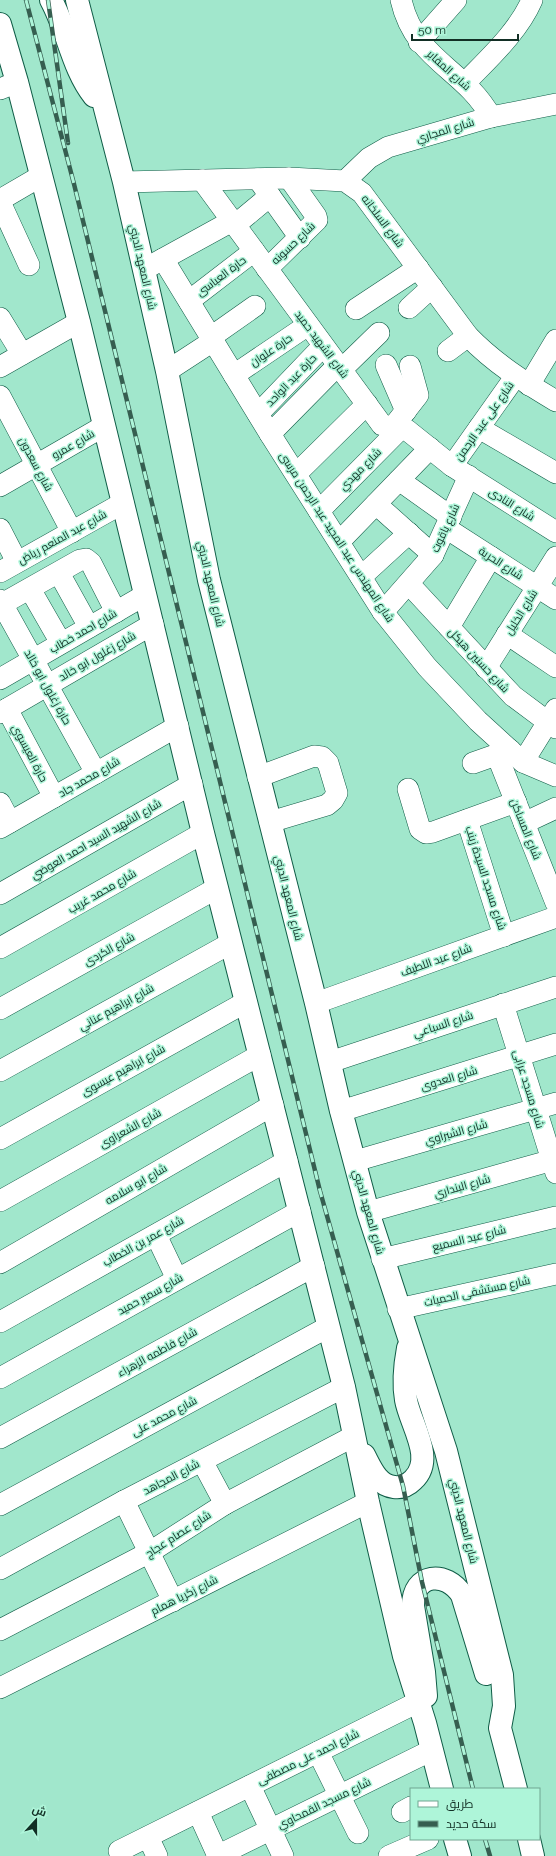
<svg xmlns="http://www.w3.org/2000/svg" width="556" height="1856" viewBox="0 0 556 1856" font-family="Raleway,Cairo,sans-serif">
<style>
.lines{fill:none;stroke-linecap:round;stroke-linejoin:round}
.minor-casing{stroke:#105d47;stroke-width:22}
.major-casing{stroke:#105d47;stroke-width:24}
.minor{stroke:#fff;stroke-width:21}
.major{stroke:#fff;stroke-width:22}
.rail-casing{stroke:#365e50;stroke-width:4.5}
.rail{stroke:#aef5d9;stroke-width:3;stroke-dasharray:9;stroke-linecap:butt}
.labels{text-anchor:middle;stroke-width:3;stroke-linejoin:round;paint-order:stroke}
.street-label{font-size:11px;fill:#122f25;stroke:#aef5d9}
</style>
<rect width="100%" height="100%" fill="#a1e7cc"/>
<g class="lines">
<defs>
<g id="minor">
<path d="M401 0C415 61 464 68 491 117"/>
<path d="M419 42 456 0"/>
<path d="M465 83C489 58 518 32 532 0"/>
<path d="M0 89 17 82"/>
<path d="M258 179 300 238"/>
<path d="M202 180 382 425 401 428 407 430 452 466 556 532"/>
<path d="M345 181 369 158 388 147 491 117 556 104"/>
<path d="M124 182 289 178 345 181 362 193 468 336C494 363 524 382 556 401"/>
<path d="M0 200 41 176"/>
<path d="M0 202 29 265"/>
<path d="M235 225 270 196"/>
<path d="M163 259 270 434 383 612 427 667 478 721 523 762 556 776"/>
<path d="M152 265 232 221"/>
<path d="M267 269 317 220 316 216 289 178"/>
<path d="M189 301 254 251"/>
<path d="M409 308 432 287"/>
<path d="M356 309 418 268"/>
<path d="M0 318 22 354"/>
<path d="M211 337 255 306"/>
<path d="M448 351 468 336"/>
<path d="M386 365 406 411"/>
<path d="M0 367 79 322"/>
<path d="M341 370 379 333"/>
<path d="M167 371 213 341"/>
<path d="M234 375 308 325"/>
<path d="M529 385 556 340"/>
<path d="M0 396 72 532"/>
<path d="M258 414 323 346"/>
<path d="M393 427 418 395 410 366"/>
<path d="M479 428 556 473"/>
<path d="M270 434 338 365"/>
<path d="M452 466 515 377"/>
<path d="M296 474 367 404"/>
<path d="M399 480 451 517"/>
<path d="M0 486 104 426"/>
<path d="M376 504 433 555"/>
<path d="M319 511 401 428"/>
<path d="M446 528 556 599"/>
<path d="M0 529 17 562"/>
<path d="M339 542 430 448"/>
<path d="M0 572 123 503"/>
<path d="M59 573 89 627"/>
<path d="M361 577 409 533"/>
<path d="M409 584 513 696 556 728"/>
<path d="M30 589 61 643"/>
<path d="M0 600 96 773"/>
<path d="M2 604 80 560 86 559 91 563 116 612"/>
<path d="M383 612 433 555 469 476"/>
<path d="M449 627 491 557"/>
<path d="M507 634 556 667"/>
<path d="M486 668 556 557"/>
<path d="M0 679 145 595"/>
<path d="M7 709 54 797"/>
<path d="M0 713 153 624"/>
<path d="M497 755 556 903"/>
<path d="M523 762 556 709"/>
<path d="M473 763 510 750"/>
<path d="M258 777 314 756 322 757 328 763 337 793 333 800 327 805 270 822"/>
<path d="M408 789 420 829 426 833 433 832 516 802"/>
<path d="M0 803 10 822"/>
<path d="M467 820 504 936"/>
<path d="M524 823 556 808"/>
<path d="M0 828 178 726"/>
<path d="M0 894 192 784"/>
<path d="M0 948 203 833"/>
<path d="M316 1003 556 917"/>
<path d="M503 1004 556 1173"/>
<path d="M0 1009 217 888"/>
<path d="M330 1062 556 987"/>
<path d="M0 1071 231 943"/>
<path d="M341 1111 556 1044"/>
<path d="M0 1139 246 1002"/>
<path d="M355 1161 556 1103"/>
<path d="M0 1201 260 1055"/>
<path d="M368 1212 556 1159"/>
<path d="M156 1235 177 1279"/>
<path d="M382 1259 556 1217"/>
<path d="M0 1263 273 1105"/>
<path d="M398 1309 556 1274"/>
<path d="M0 1322 287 1161"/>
<path d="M0 1378 300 1211"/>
<path d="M0 1438 314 1266"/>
<path d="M202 1461 225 1504"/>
<path d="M124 1501 173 1601"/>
<path d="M0 1505 328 1327"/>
<path d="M0 1569 124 1501 344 1387"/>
<path d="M0 1630 150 1552 225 1504 354 1436"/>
<path d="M0 1688 368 1502"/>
<path d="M318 1752 358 1833"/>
<path d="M250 1786 283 1856"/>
<path d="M198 1812 218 1856"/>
<path d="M402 1812 411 1807"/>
<path d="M148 1837 157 1856"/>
<path d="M119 1851 418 1702"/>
<path d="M217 1856 430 1751"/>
<path d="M389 1856 428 1839"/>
</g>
<g id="major">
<path d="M51 0C68 31 72 68 94 96"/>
<path d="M77 0 124 182 167 371 209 580 316 1003 341 1111 368 1212 446 1451 502 1675 504 1706 500 1728 516 1789"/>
<path d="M0 24 17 82 79 322 203 833 344 1387 368 1502 404 1656 425 1723 442 1789"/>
<path d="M364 1455C371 1468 377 1485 394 1487 401 1488 408 1485 413 1480 436 1459 410 1424 406 1400 403 1383 405 1364 408 1348"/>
<path d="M426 1696 424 1672 413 1606C413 1573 446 1570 462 1595L486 1674"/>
<path d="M455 1839 460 1856"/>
<path d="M529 1839 533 1856"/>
</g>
</defs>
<!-- minor casing -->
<use href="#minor" class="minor-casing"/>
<!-- major casing -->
<use href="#major" class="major-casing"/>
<!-- minor -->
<use href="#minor" class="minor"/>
<!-- major -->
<use href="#major" class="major"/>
<defs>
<g id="rail">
<path d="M26 0 74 184 320 1191 403 1486 422 1582 473 1789"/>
<path d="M48 0 68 143"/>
<path d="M485 1839 490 1856"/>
</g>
</defs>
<!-- rail casing -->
<use href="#rail" class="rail-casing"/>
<!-- rail -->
<use href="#rail" class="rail"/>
</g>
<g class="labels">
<!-- street labels -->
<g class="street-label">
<text transform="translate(449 70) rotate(42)" y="4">شارع المقابر</text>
<text transform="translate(445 130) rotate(-17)" y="4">شارع المجاري</text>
<text transform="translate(383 221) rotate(53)" y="4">شارع السلخانه</text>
<text transform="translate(293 243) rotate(-44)" y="4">شارع حسونه</text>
<text transform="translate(143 267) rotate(77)" y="4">شارع المعهد الديني</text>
<text transform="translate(221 276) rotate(-37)" y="4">حارة العباسى</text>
<text transform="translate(322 344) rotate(53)" y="4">شارع الشهيد حميد</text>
<text transform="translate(271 350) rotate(-34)" y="4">حارة علوان</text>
<text transform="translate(291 380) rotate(-46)" y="4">حارة عبد الواحد</text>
<text transform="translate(484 421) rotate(-55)" y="4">شارع على عبد الرحمن</text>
<text transform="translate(73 444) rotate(-30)" y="4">شارع عمرو</text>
<text transform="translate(36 464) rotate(62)" y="4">شارع سعدون</text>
<text transform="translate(360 469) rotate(-45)" y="4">شارع مهدي</text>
<text transform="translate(512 504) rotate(32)" y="4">شارع النادى</text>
<text transform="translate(445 528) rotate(-65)" y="4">شارع ياقوت</text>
<text transform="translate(62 537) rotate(-29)" y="4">شارع عبد المنعم رياض</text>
<text transform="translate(337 537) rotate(57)" y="4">شارع المهندس عبد المجيد عبد الرحمن مرسى</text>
<text transform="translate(501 563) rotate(33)" y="4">شارع الحرية</text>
<text transform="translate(211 584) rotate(77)" y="4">شارع المعهد الديني</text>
<text transform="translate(521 612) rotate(-58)" y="4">شارع الخليل</text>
<text transform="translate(83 631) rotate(-30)" y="4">شارع احمد خطاب</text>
<text transform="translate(97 656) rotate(-30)" y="4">شارع زغلول ابو خالد</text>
<text transform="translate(479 660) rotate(47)" y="4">شارع حسنين هيكل</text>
<text transform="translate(48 687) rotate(61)" y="4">حارة زغلول ابو خالد</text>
<text transform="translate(30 753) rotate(62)" y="4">حارة العيسوي</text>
<text transform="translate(89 777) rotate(-30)" y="4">شارع محمد جاد</text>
<text transform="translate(526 829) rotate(68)" y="4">شارع المساكن</text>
<text transform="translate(96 839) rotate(-30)" y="4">شارع الشهيد السيد احمد العوضي</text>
<text transform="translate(486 878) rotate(72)" y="4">شارع مسجد السيدة زينب</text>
<text transform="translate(102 891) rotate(-30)" y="4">شارع محمد غريب</text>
<text transform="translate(289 898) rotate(76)" y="4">شارع المعهد الديني</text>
<text transform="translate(109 949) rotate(-29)" y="4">شارع الكردى</text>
<text transform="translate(436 960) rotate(-20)" y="4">شارع عبد اللطيف</text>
<text transform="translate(116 1007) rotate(-29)" y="4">شارع ابراهيم عناني</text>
<text transform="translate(443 1024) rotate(-18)" y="4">شارع السباعي</text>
<text transform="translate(123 1070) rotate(-29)" y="4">شارع ابراهيم عيسوى</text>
<text transform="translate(449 1078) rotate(-17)" y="4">شارع العدوى</text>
<text transform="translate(529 1089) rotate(73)" y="4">شارع مسجد عرابى</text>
<text transform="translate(130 1128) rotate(-29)" y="4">شارع الشعراوى</text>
<text transform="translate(456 1132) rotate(-16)" y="4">شارع الشبراوي</text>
<text transform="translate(136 1184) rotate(-30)" y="4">شارع ابو سلامه</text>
<text transform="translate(462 1186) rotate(-16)" y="4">شارع البنداري</text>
<text transform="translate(369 1212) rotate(74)" y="4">شارع المعهد الديني</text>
<text transform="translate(469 1238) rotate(-14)" y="4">شارع عبد السميع</text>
<text transform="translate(143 1241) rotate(-29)" y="4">شارع عمر بن الخطاب</text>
<text transform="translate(477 1291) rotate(-12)" y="4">شارع مستشفى الحميات</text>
<text transform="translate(150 1294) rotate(-29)" y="4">شارع سمير حميد</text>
<text transform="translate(157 1352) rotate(-29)" y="4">شارع فاطمه الزهراء</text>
<text transform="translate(164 1416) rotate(-28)" y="4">شارع محمد على</text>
<text transform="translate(171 1477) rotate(-28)" y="4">شارع المجاهد</text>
<text transform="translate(464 1521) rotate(76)" y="4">شارع المعهد الديني</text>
<text transform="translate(178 1534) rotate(-33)" y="4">شارع عصام عجاج</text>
<text transform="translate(184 1595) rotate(-27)" y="4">شارع زكريا همام</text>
<text transform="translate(308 1757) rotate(-26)" y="4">شارع احمد على مصطفى</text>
<text transform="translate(324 1803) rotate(-26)" y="4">شارع مسجد القمحاوي</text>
</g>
</g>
<!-- legend -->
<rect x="410" y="1788" width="130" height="52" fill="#aef5d9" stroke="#70a691"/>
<rect x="418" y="1801" width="20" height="6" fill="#ffffff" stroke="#70a691"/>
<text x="446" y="1808" font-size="12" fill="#122f25">طريق</text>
<rect x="418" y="1821" width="20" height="6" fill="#365e50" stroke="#70a691"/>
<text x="446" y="1828" font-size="12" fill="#122f25">سكة حديد</text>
<!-- north arrow -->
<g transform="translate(36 1820) rotate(21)" stroke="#aef5d9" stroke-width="3" paint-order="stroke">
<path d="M0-3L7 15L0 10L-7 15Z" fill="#122f25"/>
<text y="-6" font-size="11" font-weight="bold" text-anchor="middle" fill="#122f25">ش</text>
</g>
<!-- scale -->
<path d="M412 34v6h106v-6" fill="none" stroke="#122f25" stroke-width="2"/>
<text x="418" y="34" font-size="12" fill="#122f25" stroke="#aef5d9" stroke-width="3" paint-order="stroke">50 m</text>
</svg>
